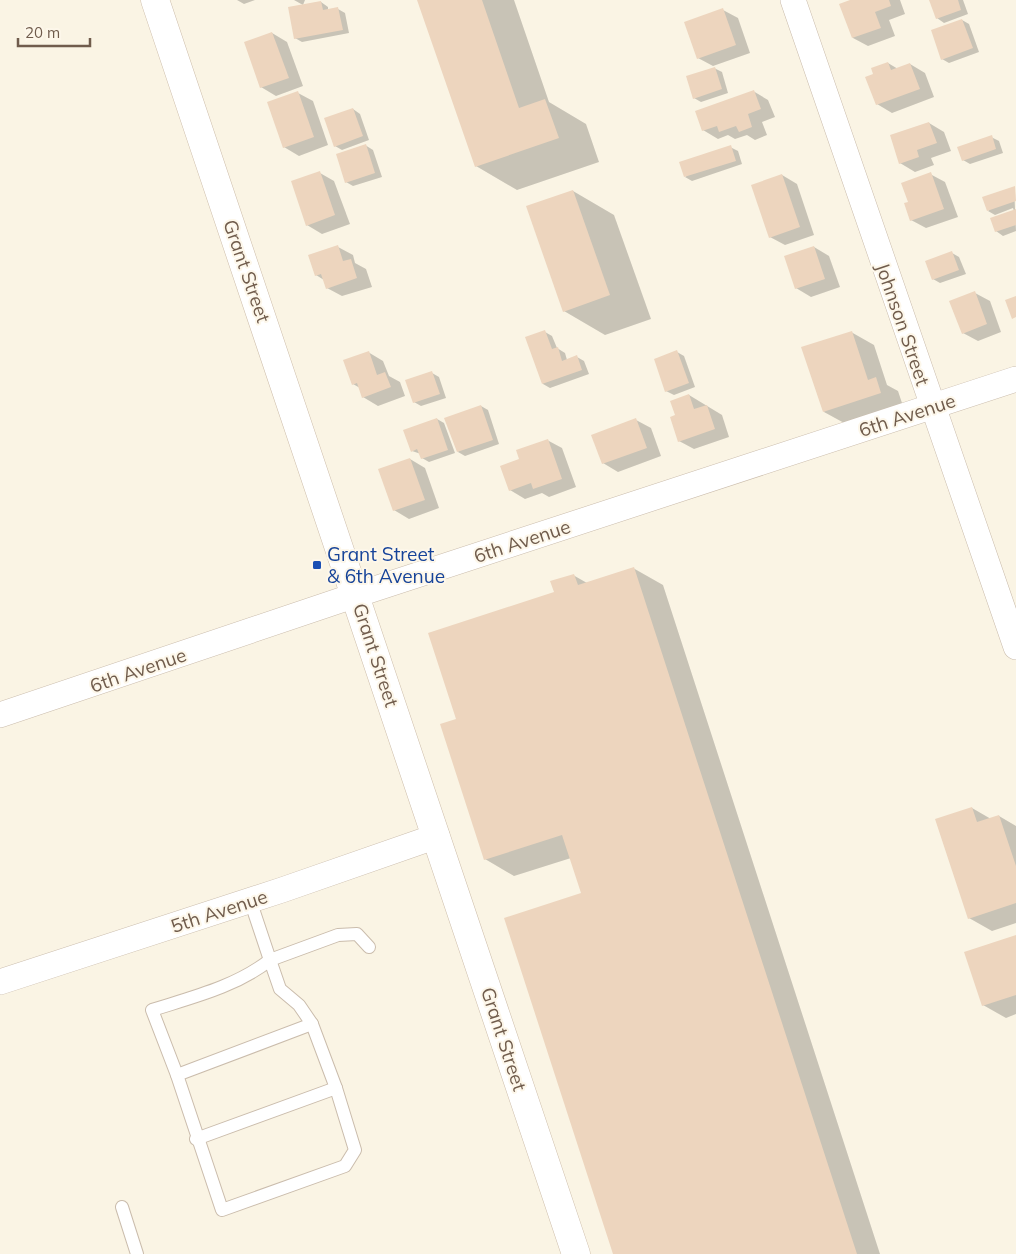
<svg xmlns="http://www.w3.org/2000/svg" width="1016" height="1254" viewBox="0 0 1016 1254" font-family="Mulish,sans-serif">
<style>
.shadow{fill:#0003}
.building{fill:#edd5be}
.lines{fill:none;stroke-linecap:round;stroke-linejoin:round}
.lane-casing{stroke:#cabcac;stroke-width:14}
.street-casing{stroke:#cabcac;stroke-width:26}
.secondary-casing{stroke:#cdbdaa;stroke-width:29}
.lane{stroke:#fff;stroke-width:12}
.street{stroke:#fff;stroke-width:25}
.secondary{stroke:#fff;stroke-width:28}
.transit-dot{fill:#1a4fb4;stroke:#fdf7ea;stroke-width:2}
.labels{text-anchor:middle;stroke-width:4;stroke-linejoin:round;paint-order:stroke}
.street-label{font-size:19px;fill:#705c4c;stroke:#fdf7ea}
.transit-label{font-size:19px;fill:#164399;stroke:#fdf7ea;text-anchor:start}
</style>
<rect width="100%" height="100%" fill="#faf4e4"/>
<!-- shadow -->
<g class="shadow">
<path d="M237 0H255L244 4Z"/>
<path d="M294 0H305L303 5Z"/>
<path d="M419 0H514L549 102 586 124 599 162 517 190 476 166Z"/>
<path d="M853 0H900L905 14 889 20 895 36 868 46 853 38Z"/>
<path d="M931 0H963L968 14 944 23 937 18Z"/>
<path d="M321 2 328 7V10L338 9 345 13 349 33 302 42 295 38Z"/>
<path d="M723 10 738 18 750 53 713 66 698 58Z"/>
<path d="M962 20 969 24 979 52 949 63 942 59Z"/>
<path d="M272 33 287 42 303 86 276 96 261 87Z"/>
<path d="M888 63 898 69 910 64 925 73 934 97 892 113 877 104 875 74Z"/>
<path d="M714 68 722 72 728 93 701 102 694 98Z"/>
<path d="M753 91 768 100 775 117 762 122 767 135 755 140 747 135 735 139 728 135 718 139 703 130Z"/>
<path d="M298 93 313 101 328 145 299 156 284 147Z"/>
<path d="M353 109 360 114 369 140 342 150 335 146Z"/>
<path d="M929 123 944 132 951 151 931 158 934 165 915 172 900 163Z"/>
<path d="M991 137 999 141 1003 153 970 164 963 160Z"/>
<path d="M365 145 373 150 382 177 353 186 346 182Z"/>
<path d="M730 147 738 151 742 164 692 181 685 177Z"/>
<path d="M320 173 334 181 350 224 322 234 307 225Z"/>
<path d="M930 174 945 182 958 217 926 228 911 220 910 202Z"/>
<path d="M782 175 797 184 814 235 785 245 770 237Z"/>
<path d="M1014 187 1016 231 1003 236 996 231 1014 211 1013 208 995 215 988 211Z"/>
<path d="M573 191 614 215 651 319 605 335 564 311Z"/>
<path d="M338 247 353 255 355 263 366 269 372 287 342 296 327 288 324 280 316 275Z"/>
<path d="M814 247 829 256 840 287 811 297 796 288Z"/>
<path d="M952 253 959 257 966 274 940 283 933 279Z"/>
<path d="M975 293 990 301 1001 332 978 341 963 333Z"/>
<path d="M545 332 552 336 557 348 565 353 567 360 577 357 584 361 589 374 550 388 543 384Z"/>
<path d="M851 332 874 345 887 385 898 391 903 406 846 424 824 412Z"/>
<path d="M368 352 383 361 389 376 400 382 405 396 378 406 363 397 360 388 353 384Z"/>
<path d="M677 352 684 356 695 387 674 395 666 391Z"/>
<path d="M432 373 439 377 446 398 421 406 414 402Z"/>
<path d="M689 395 722 415 729 437 694 449 679 441 676 416Z"/>
<path d="M481 406 488 410 499 444 465 456 458 452Z"/>
<path d="M437 419 444 423 455 453 429 462 422 458 421 454 412 451Z"/>
<path d="M636 420 651 428 661 456 618 472 603 463Z"/>
<path d="M547 440 562 448 576 487 549 497 542 493 525 499 510 490 521 460Z"/>
<path d="M410 459 425 468 439 508 409 519 394 510Z"/>
<path d="M633 568 663 585 880 1254H614L583 894 571 858 514 876 485 859 457 720 555 592 573 575 587 583Z"/>
<path d="M972 808 991 819 999 816 1016 826V923L992 931 969 918Z"/>
<path d="M1016 936V1014L1006 1018 983 1005Z"/>
</g>
<!-- building -->
<g class="building">
<path d="M417 0H482L519 108 545 99 559 138 475 167Z"/>
<path d="M850 0H889L891 6 875 12 881 28 852 38 839 4Z"/>
<path d="M929 0H958L961 10 936 19Z"/>
<path d="M321 1 323 10 338 7 343 30 294 39 288 7Z"/>
<path d="M723 8 736 45 697 59 684 22Z"/>
<path d="M962 19 973 48 941 60 931 30Z"/>
<path d="M272 32 289 78 260 88 244 42Z"/>
<path d="M888 62 891 70 910 63 920 89 876 105 865 77 873 74 871 68Z"/>
<path d="M715 67 722 89 693 99 686 76Z"/>
<path d="M754 90 761 109 748 114 752 127 739 132 736 126 719 132 717 126 702 131 695 111Z"/>
<path d="M298 91 314 137 283 148 267 102Z"/>
<path d="M353 108 363 136 334 147 324 118Z"/>
<path d="M929 122 937 143 917 150 919 157 899 164 890 135Z"/>
<path d="M992 135 996 149 962 161 957 147Z"/>
<path d="M366 144 375 173 345 183 336 154Z"/>
<path d="M731 145 736 161 684 177 679 162Z"/>
<path d="M320 171 335 215 306 226 291 181Z"/>
<path d="M931 172 944 209 910 221 904 203 908 202 901 183Z"/>
<path d="M782 174 800 227 769 238 751 185Z"/>
<path d="M1015 186 1016 201 987 211 982 197Z"/>
<path d="M573 190 610 295 563 312 526 206Z"/>
<path d="M1016 209V225L995 232 990 218Z"/>
<path d="M338 245 343 261 351 259 357 278 326 289 321 274 315 276 308 255Z"/>
<path d="M814 246 825 279 795 289 784 256Z"/>
<path d="M952 251 959 270 932 280 925 261Z"/>
<path d="M975 291 987 324 962 334 949 301Z"/>
<path d="M1016 296V317L1012 319 1005 300Z"/>
<path d="M545 330 552 349 558 347 562 361 577 355 582 370 542 384 525 337Z"/>
<path d="M852 331 868 380 876 377 881 393 823 412 801 347Z"/>
<path d="M677 350 689 383 665 392 654 359Z"/>
<path d="M369 351 377 375 385 372 391 387 362 398 357 383 352 385 343 360Z"/>
<path d="M432 371 440 394 413 403 405 380Z"/>
<path d="M689 394 694 409 707 405 715 429 678 442 670 417 675 415 670 401Z"/>
<path d="M481 405 493 440 457 452 444 418Z"/>
<path d="M437 418 448 450 421 459 417 449 411 452 403 430Z"/>
<path d="M636 418 647 448 602 464 591 435Z"/>
<path d="M548 439 562 479 533 489 531 483 509 491 500 466 519 459 516 450Z"/>
<path d="M410 458 425 500 393 511 378 469Z"/>
<path d="M634 567 857 1254H613L504 918 581 893 562 835 484 860 440 724 456 719 428 633 554 592 550 581 574 574 578 585Z"/>
<path d="M972 807 977 822 999 815 1016 866V903L968 919 935 819Z"/>
<path d="M1016 935V995L982 1006 964 952Z"/>
</g>
<g class="lines">
<defs>
<g id="lane">
<path d="M250 900 270 960 338 935 357 934 369 947"/>
<path d="M270 960 280 989 299 1005 312 1024 336 1088 355 1150 345 1166 222 1210 177 1075 152 1010C193 997 235 987 270 960Z"/>
<path d="M177 1075 312 1024"/>
<path d="M196 1139 336 1088"/>
<path d="M122 1207 137 1254"/>
</g>
<g id="street">
<path d="M793 0 1016 647"/>
<path d="M0 715 356 595 1016 379"/>
<path d="M0 982 282 890 437 836"/>
</g>
<path id="secondary" d="M155 0 576 1254"/>
</defs>
<!-- lane casing -->
<use href="#lane" class="lane-casing"/>
<!-- street casing -->
<use href="#street" class="street-casing"/>
<!-- secondary casing -->
<use href="#secondary" class="secondary-casing"/>
<!-- lane -->
<use href="#lane" class="lane"/>
<!-- street -->
<use href="#street" class="street"/>
<!-- secondary -->
<use href="#secondary" class="secondary"/>
</g>
<!-- markers -->
<rect class="transit-dot" x="312" y="560" width="10" height="10" rx="2.5"/>
<g class="labels">
<!-- street labels -->
<g class="street-label">
<text transform="translate(247 271) rotate(71)" y="7">Grant Street</text>
<text transform="translate(903 324) rotate(71)" y="7">Johnson Street</text>
<text transform="translate(907 415) rotate(-18)" y="7">6th Avenue</text>
<text transform="translate(522 541) rotate(-18)" y="7">6th Avenue</text>
<text transform="translate(376 655) rotate(72)" y="7">Grant Street</text>
<text transform="translate(138 670) rotate(-19)" y="7">6th Avenue</text>
<text transform="translate(219 911) rotate(-18)" y="7">5th Avenue</text>
<text transform="translate(504 1039) rotate(72)" y="7">Grant Street</text>
</g>
<!-- transit labels -->
<g class="transit-label">
<text x="327" y="561">Grant Street<tspan x="327" dy="22">&amp; 6th Avenue</tspan></text>
</g>
</g>
<!-- scale -->
<path d="M18 38v8h72v-8" fill="none" stroke="#705c4c" stroke-width="2.5"/>
<text x="25" y="38" font-size="15" fill="#705c4c" stroke="#fdf7ea" stroke-width="4" paint-order="stroke">20 m</text>
</svg>
